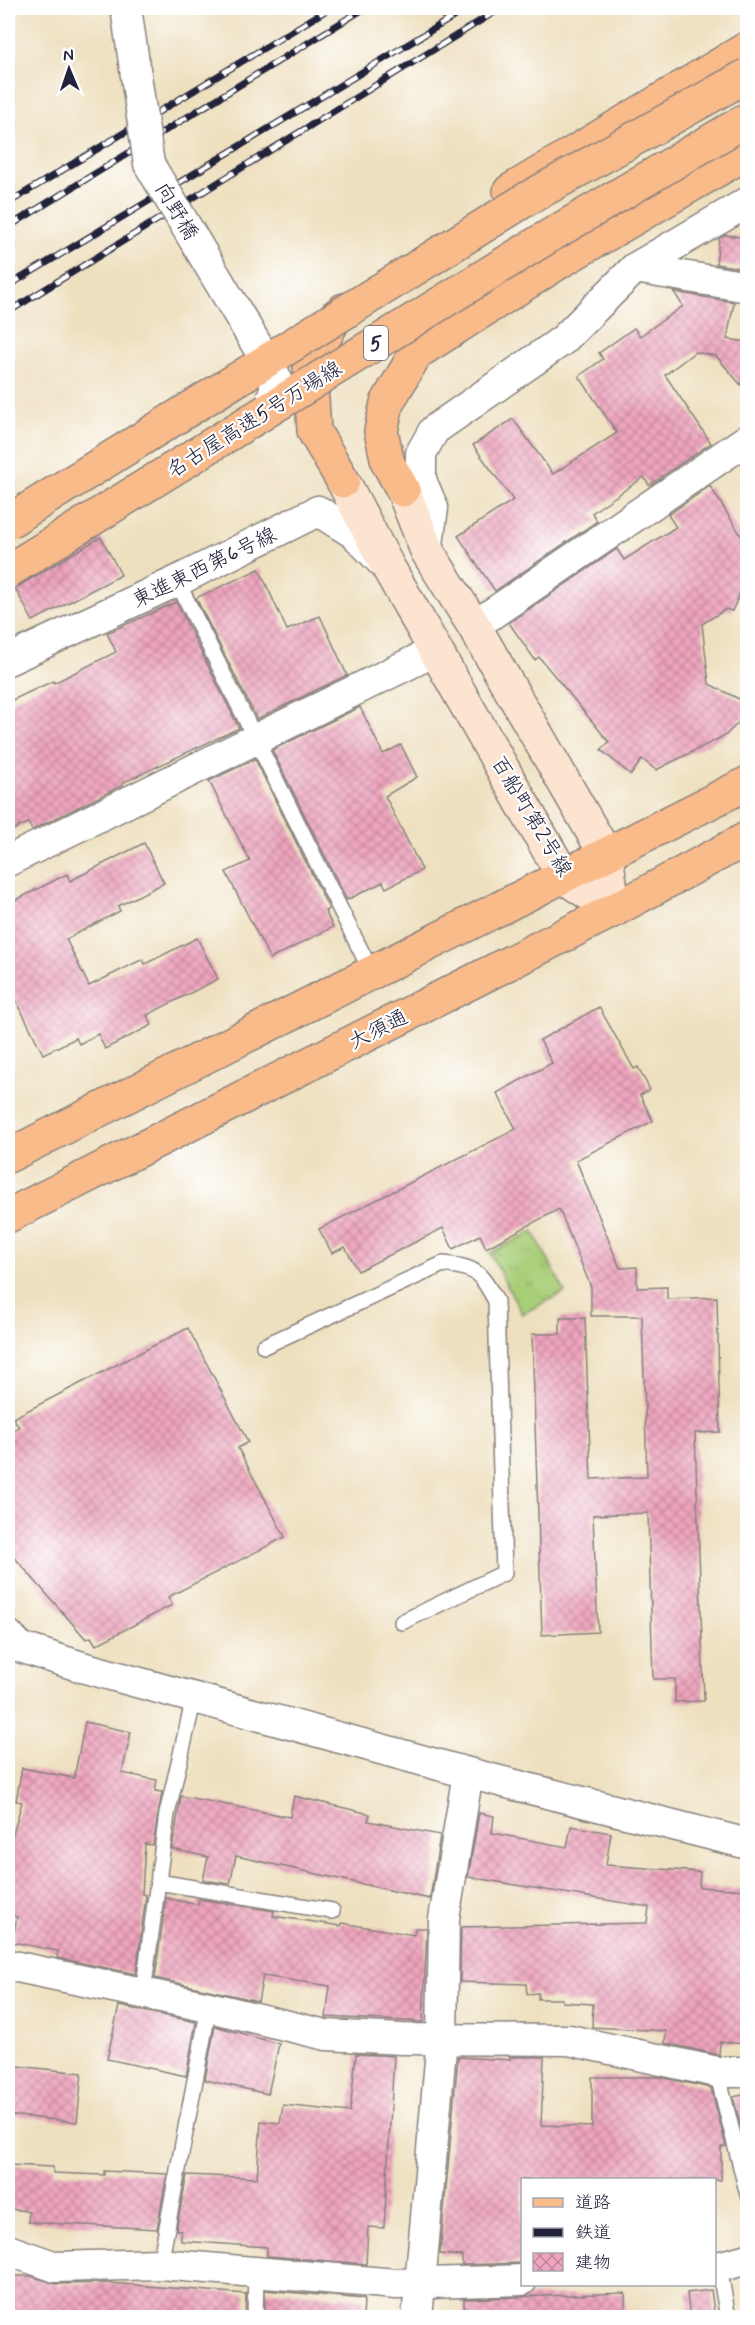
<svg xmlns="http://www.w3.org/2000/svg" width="755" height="2325" viewBox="0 0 755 2325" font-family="Mynerve,'Klee One',sans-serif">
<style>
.park{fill:url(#park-tufts);stroke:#66785a;stroke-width:1.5}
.building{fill:url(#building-cross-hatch)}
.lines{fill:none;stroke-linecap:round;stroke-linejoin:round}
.lane-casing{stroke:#88817d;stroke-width:18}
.street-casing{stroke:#88817d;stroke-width:33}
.secondary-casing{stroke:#88817d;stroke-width:36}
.primary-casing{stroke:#88817d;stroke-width:36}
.highway-casing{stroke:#88817d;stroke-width:36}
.lane{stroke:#fff;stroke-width:15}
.street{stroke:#fff;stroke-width:30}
.secondary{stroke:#fde4d1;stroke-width:33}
.primary{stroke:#fabb8b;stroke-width:33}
.highway{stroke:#fabb8b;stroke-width:33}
.rail-casing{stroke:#22223b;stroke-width:7}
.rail{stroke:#fff;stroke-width:4.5;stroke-dasharray:14;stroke-linecap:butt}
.street-bridge-casing{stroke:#88817d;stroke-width:33;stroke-linecap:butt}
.highway-bridge-casing{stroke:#88817d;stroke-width:36;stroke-linecap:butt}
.street-bridge{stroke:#fff;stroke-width:30}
.highway-bridge{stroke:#fabb8b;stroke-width:33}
.labels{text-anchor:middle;stroke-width:4.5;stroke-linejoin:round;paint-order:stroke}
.shield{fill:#fff;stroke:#646476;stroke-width:1.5}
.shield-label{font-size:20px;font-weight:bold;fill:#22223b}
.street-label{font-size:21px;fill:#22223b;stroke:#fff}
</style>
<defs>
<pattern id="park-tufts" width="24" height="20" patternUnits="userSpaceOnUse" patternTransform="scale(1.5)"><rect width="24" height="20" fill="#a9ce78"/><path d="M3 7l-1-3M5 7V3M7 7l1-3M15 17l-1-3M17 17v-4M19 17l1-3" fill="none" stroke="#91b169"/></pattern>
<pattern id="building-cross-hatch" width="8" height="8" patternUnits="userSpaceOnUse" patternTransform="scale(1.5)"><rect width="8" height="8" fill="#efa5be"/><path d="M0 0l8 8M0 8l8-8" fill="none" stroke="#c1869c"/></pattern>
</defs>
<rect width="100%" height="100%" fill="#fff"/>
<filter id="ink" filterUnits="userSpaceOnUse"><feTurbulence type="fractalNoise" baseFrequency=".0167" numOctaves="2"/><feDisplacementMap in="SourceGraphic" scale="12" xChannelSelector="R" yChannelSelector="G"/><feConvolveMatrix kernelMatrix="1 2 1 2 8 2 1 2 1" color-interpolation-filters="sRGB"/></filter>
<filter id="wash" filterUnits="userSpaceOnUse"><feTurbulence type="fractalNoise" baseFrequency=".008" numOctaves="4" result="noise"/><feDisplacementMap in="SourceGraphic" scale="24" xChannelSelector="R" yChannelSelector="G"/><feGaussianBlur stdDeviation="1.35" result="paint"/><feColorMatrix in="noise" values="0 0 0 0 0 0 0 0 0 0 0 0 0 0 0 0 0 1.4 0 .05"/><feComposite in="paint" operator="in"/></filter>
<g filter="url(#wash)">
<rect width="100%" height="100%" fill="#eee0bf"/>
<!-- park -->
<path class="park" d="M533 1231 565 1292 522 1314 490 1253Z"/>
<g id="blocks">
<!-- building -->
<g class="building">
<path d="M725 235 747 238V269L716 264 719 239Z"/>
<path d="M674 292 734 302 727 339 747 342 741 385 716 356 695 352 665 375 711 443 649 485 644 477 600 507 592 513 597 521 495 591 458 536 513 500 473 445 513 419 553 474 617 433 579 376 603 359 599 353 634 328 640 336 683 306Z"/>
<path d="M710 486 747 545V577L732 611 726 609 702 624 709 684 747 703V714L726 735 656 770 642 759 631 775 601 750 609 742 539 657 535 660 509 623 617 549 624 560 676 527 668 515Z"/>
<path d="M101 537 121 575 33 621 15 588Z"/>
<path d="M259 569 287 630 320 616 347 675 257 719 196 598Z"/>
<path d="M176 602 239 728 122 783 123 785 32 830 28 823 8 832V702L53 681 54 683 116 652 107 633Z"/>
<path d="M360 707 383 754 401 745 417 777 385 796 422 870 386 888 383 882 347 900 272 750Z"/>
<path d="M255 759 329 909 325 911 333 927 270 959 226 872 250 861 209 781Z"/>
<path d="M144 843 164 883 118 906 120 911 66 939 89 986 143 959 145 964 197 938 218 979 147 1015 152 1025 105 1049 98 1034 79 1044 76 1038 43 1054 8 984V904L67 874 70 881Z"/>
<path d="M599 1007 634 1069 638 1067 650 1090 640 1095 653 1121 576 1160 620 1268 637 1267V1288L667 1287V1299L717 1297 720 1432 695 1433 704 1701 675 1702V1679H653L648 1513 593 1515 598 1632 542 1635 532 1334H560V1318H585L591 1479 647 1477 642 1316H591V1287L559 1209 486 1248 480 1235 453 1249 443 1228 358 1271 345 1247 332 1253 319 1229 516 1129 497 1093 552 1063 540 1040Z"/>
<path d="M188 1328 248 1442 238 1448 285 1537 168 1597 172 1605 96 1645 91 1637 86 1639 8 1550V1433L19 1427 13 1418Z"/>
<path d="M85 1722 131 1732 122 1773 157 1780 155 1791 162 1792 153 1845 145 1844 142 1894 146 1895 136 1974 57 1958 58 1951 12 1942 17 1917 8 1914V1852L22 1802 16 1801 22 1768 74 1778Z"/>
<path d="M181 1796 290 1817 294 1796 370 1814 368 1821 440 1835 430 1899 236 1856 230 1884 203 1880 208 1857 172 1849Z"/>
<path d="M479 1813 494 1816 492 1833 567 1847 571 1826 611 1833 606 1865 700 1872 699 1887 747 1890V2044L720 2042 719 2055 665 2043 666 2031 592 2027 593 2004 562 2002V1999H538V1993L527 1994 526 1984 460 1982 461 1927 647 1923 649 1907 468 1877Z"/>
<path d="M166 1898 198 1905 199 1899 274 1911 273 1916 341 1926 342 1923 414 1935 415 1928H427L423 2022 326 2017 330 1986 263 1976 258 2001 155 1978Z"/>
<path d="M119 2006 196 2022 186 2076 107 2059Z"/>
<path d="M215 2026 279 2044 268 2094 205 2080Z"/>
<path d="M356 2054 394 2056 384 2228 368 2227 366 2264 267 2256V2247L181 2241V2230H176L187 2175 257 2178 261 2121 280 2123 283 2105 350 2112Z"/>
<path d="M458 2057 510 2060V2057H544L541 2125 592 2127V2077H660L711 2088 726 2146 721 2147V2180H522V2263L462 2265V2256L440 2254Z"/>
<path d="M8 2065 82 2073 77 2122 8 2115Z"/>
<path d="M747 2094V2141L745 2142 733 2097Z"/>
<path d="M8 2165 53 2167V2173L104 2175V2171L167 2174 157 2229 28 2222 29 2211 8 2209Z"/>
<path d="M8 2276H31L56 2284 109 2283 246 2294 245 2318H8Z"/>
<path d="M265 2290 364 2299 363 2318H265Z"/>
<path d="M711 2290 715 2318H690L687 2293Z"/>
<path d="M625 2293V2318H464V2299Z"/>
</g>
</g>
</g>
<g filter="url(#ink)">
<use href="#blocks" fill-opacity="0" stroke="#88817d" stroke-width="1.5"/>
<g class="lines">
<defs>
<g id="lane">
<path d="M177 581 372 973"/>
<path d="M264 1346 443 1264C477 1268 479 1271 496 1301L504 1573 402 1622"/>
<path d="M158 1882 332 1911"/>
<path d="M143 1993 167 1814 194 1698"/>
<path d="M717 2072 748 2195"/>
<path d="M160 2264 209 2007"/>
<path d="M719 2267 728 2318"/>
<path d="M255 2318 256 2272"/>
</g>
<g id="street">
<path d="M635 268 748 287"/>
<path d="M427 551 433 508 421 480V453L434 430 563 340 635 268 748 202"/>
<path d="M474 626 748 439"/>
<path d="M8 660 177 581 318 511 355 534 381 561"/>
<path d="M8 861 435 651"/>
<path d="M8 1635 20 1647 82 1667 468 1773 748 1844"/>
<path d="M8 1965 209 2007 326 2035 402 2039 569 2040 717 2072H748"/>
<path d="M8 2250 56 2267 160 2264 396 2284 522 2280"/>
<path d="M714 2268 748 2259"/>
<path d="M417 2318 442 2038 444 1919 468 1773"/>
</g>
<g id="secondary">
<path d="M343 481 388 567 564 877 614 910"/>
<path d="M403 490 427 551 474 626 606 855 614 910"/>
</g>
<g id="primary">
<path d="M8 1156 748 783"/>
<path d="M8 1216 614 910 748 838"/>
</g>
<g id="highway">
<path d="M510 191 748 48"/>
<path d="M343 481 314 431 310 366 335 317 344 310"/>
<path d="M403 490 388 463 381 431 387 403 416 353 559 262 748 152"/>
</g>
</defs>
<!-- lane casing -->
<use href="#lane" class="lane-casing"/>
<!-- street casing -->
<use href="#street" class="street-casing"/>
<!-- secondary casing -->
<use href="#secondary" class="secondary-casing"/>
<!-- primary casing -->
<use href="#primary" class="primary-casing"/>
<!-- highway casing -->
<use href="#highway" class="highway-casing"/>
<!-- lane -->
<use href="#lane" class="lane"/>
<!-- street -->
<use href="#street" class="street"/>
<!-- secondary -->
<use href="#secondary" class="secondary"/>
<!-- primary -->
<use href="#primary" class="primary"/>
<!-- highway -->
<use href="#highway" class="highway"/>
<defs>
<g id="rail">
<path d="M8 203 330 8"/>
<path d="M8 227 365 8"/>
<path d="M8 286 468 8"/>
<path d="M8 312 501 8"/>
</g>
</defs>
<!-- rail casing -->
<use href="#rail" class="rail-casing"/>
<!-- rail -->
<use href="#rail" class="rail"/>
<defs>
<path id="street-bridge" d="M126 8 149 164 277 379 273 396"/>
<g id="highway-bridge">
<path d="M8 522 525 200 748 75"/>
<path d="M8 571 546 238 748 119"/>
</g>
</defs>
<!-- street-bridge casing -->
<use href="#street-bridge" class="street-bridge-casing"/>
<!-- highway-bridge casing -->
<use href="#highway-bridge" class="highway-bridge-casing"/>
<!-- street-bridge -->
<use href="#street-bridge" class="street-bridge"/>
<!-- highway-bridge -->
<use href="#highway-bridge" class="highway-bridge"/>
</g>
</g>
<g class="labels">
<!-- shield labels -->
<rect class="shield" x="364" y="326" width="24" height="34" rx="4.5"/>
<g class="shield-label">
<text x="376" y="350">5</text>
</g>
<!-- street labels -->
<g class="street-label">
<text transform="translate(177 211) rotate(59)" y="7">向野橋</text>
<text transform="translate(254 419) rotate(-32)" y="7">名古屋高速5号万場線</text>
<text transform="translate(204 567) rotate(-26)" y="7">東進東西第6号線</text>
<text transform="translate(532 816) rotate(59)" y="7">百船町第2号線</text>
<text transform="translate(378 1029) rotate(-27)" y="7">大須通</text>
</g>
</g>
<!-- margin -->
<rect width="755" height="2325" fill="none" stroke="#fff" stroke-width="30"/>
<!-- legend -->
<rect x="521" y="2178" width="195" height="108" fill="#ffffff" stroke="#a7a7b1" stroke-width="1.5"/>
<rect x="533" y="2198" width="30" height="9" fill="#fabb8b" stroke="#a7a7b1" stroke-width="1.5"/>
<text x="575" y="2208" font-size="18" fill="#22223b">道路</text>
<rect x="533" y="2228" width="30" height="9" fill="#22223b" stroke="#a7a7b1" stroke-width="1.5"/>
<text x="575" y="2238" font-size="18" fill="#22223b">鉄道</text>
<rect x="533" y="2253" width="30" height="18" fill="url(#building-cross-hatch)" stroke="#a7a7b1" stroke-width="1.5"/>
<text x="575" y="2268" font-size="18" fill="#22223b">建物</text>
<!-- north arrow -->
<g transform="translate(69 69) rotate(358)" stroke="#ffffff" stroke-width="4.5" paint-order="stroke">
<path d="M0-4.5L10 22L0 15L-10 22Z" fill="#22223b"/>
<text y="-9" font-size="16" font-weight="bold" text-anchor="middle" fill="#22223b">N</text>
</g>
</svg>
